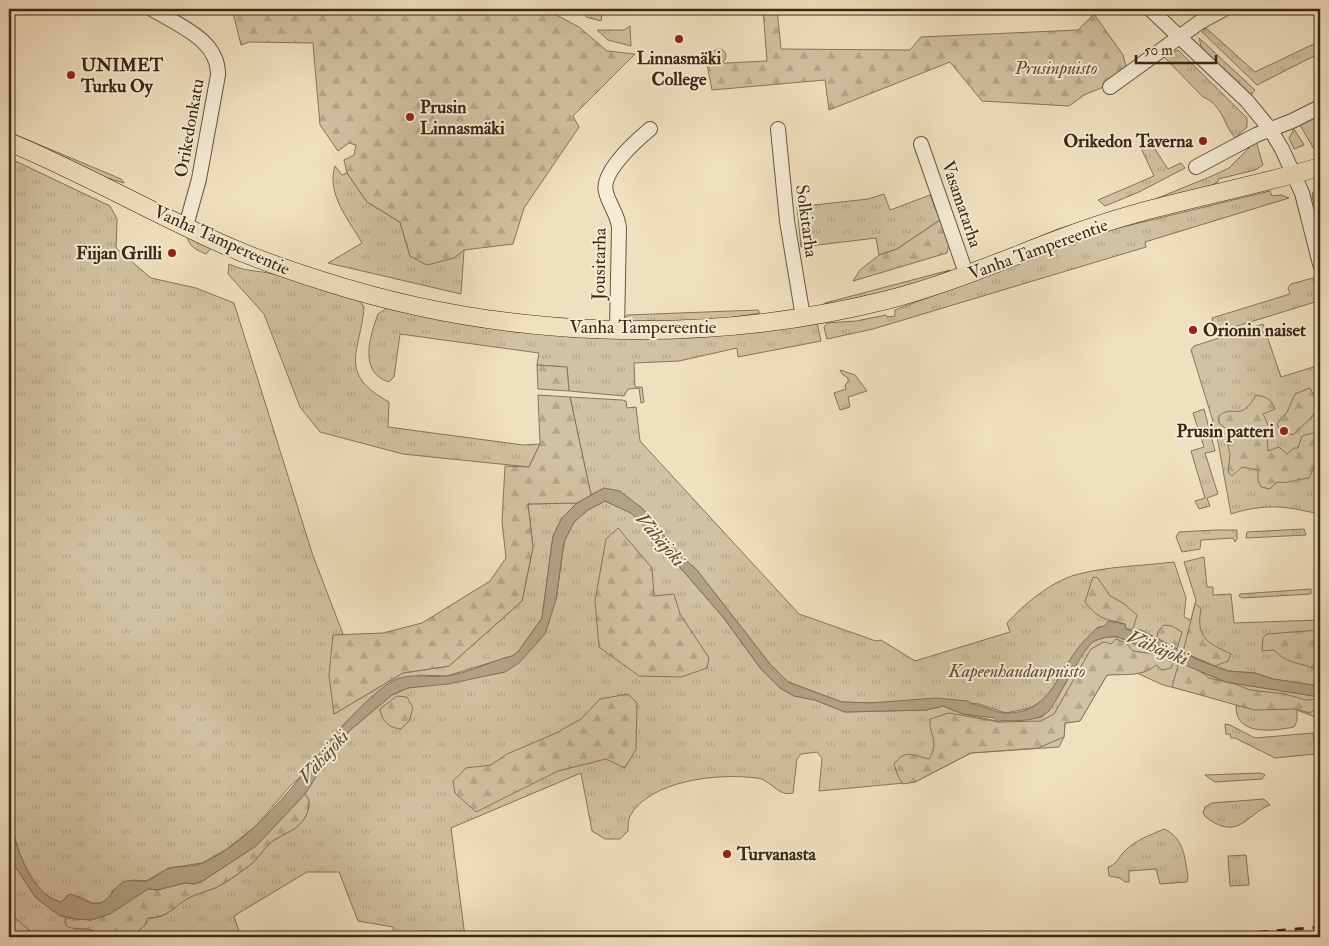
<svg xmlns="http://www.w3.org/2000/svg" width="1329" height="946" viewBox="0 0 1329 946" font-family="'IM FELL Double Pica',serif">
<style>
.grass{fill:url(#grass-tufts);stroke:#86745b}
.forest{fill:url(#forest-firs);stroke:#86745b}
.water{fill:#b3a185;stroke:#837158}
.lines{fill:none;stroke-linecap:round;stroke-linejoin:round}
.minor-casing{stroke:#68563f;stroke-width:16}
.major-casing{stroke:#3a2814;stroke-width:19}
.minor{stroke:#f6ebd5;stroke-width:14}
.major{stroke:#f1e0bf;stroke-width:18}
.rail{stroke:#3a2814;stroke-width:3;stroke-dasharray:9 9;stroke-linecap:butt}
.poi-dot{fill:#8f2418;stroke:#f6ebd5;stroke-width:2}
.labels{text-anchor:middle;stroke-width:4;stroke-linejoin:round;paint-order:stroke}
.poi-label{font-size:18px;font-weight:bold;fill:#3a2814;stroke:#f6ebd5;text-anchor:start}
.park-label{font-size:18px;font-style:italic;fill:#604e38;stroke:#f6ebd5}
.street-label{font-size:18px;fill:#3a2814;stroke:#f6ebd5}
.water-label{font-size:19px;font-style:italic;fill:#5e4c36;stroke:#f6ebd5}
</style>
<defs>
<pattern id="grass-tufts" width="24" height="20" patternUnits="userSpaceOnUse" patternTransform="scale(1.25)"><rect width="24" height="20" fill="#d2c1a2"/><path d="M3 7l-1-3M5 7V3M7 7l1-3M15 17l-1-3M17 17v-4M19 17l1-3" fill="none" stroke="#b5a68b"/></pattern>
<pattern id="forest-firs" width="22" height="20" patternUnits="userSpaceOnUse" patternTransform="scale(1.25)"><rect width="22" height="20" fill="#d2c1a2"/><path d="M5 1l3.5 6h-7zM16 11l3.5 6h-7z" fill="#b5a68b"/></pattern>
</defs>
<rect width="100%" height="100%" fill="#f1e0bf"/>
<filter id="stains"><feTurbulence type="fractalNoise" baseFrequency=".004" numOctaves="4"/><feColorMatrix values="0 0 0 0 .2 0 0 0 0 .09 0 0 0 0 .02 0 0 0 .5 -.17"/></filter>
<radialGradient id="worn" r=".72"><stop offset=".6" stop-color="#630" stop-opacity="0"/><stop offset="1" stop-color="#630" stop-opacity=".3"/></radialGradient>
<!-- grass -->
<g class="grass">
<path d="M588 9H596L602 14 601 21 586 17Z"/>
<path d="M630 26 631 46 608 40 597 30H624Z"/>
<path d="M1206 28 1255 72 1320 41V53L1257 85 1202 32Z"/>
<path d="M1199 38 1255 90 1251 95 1202 49Z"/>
<circle cx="719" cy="56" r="7"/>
<path d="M1178 50 1247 118V127L1235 138C1224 125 1222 104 1203 97L1163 56Z"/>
<path d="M1320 114V158H1319L1300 125Z"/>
<path d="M1294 129 1304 145 1294 149 1289 138Z"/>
<path d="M9 132 121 179 124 183 95 174 9 135Z"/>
<path d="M1149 140 1168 169 1181 163 1185 168 1139 192 1105 206 1098 200 1154 176 1140 146Z"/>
<path d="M1256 141 1263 165 1255 170 1218 179V182L1203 189 978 262 1058 229 1153 200 1212 176 1229 168Z"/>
<path d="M9 158 110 206 117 219 116 248 151 278 196 288 234 303 312 553 343 634 333 636 334 714 403 673 449 666 522 601 533 547 528 504 577 503 562 518 553 536 542 618 518 652 512 656 447 676 419 675 374 695 342 726 303 775 290 786 257 825 227 849 202 863 169 868 146 881 133 880 113 890 109 899 102 903H92L81 897 68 895 61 902C29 896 13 839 9 812Z"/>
<path d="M335 166 342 175 347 173 367 202 400 222 410 256 454 258 464 250 461 294 328 263 362 243C349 220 326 194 335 166Z"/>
<path d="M1320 187V230L1312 196 1313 192Z"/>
<path d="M1270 191 1272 196 1281 195 1289 198 1145 242 1146 247 873 329 827 339 824 327 827 323 856 321 886 315 887 317 895 316V310L1098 233Z"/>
<path d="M884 194 890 210 930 195 940 220 897 249 879 255 876 238 801 247 797 207 868 199Z"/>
<path d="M187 235 212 247 206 254C196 250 188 246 187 235Z"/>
<path d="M229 264C246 272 256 270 273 274 303 281 331 291 360 301L364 307C361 351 336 373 389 402L388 427 523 445 540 444 529 467 403 454 320 432 300 407 264 314 228 274Z"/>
<path d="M950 270 915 286 822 305 825 303Z"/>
<path d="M1313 278 1318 299 1315 302 1221 331 1215 329 1212 318 1290 294 1288 288 1291 284Z"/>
<path d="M387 308 482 327 614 338H677L738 334 817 322 821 341 738 357 737 348 679 361 634 363 635 387H642L644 402 641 403 639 388 628 389 624 396 569 391 567 367 537 365 539 353 400 334 394 377 389 382C358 373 370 336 378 314Z"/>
<path d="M758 310 760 313 712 321 627 322 625 318 627 315Z"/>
<path d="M1263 324 1281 377 1320 365V513C1309 513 1300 509 1289 508 1271 505 1248 508 1231 514L1216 431 1191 350 1194 346Z"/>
<path d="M840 370 855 375 867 391 848 397 850 407 840 410 834 393 846 389 845 385 848 382V378L842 374Z"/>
<path d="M570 397 622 400 626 401 627 408 636 407 640 441 799 614 876 641 881 640 915 661 1010 632 1007 623C1024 604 1051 582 1075 575 1107 566 1142 566 1174 562L1186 598 1184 617 1191 620 1196 600 1184 562 1204 557 1207 587H1213V595L1231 594 1234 623 1320 620V686L1273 679 1255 673 1228 671 1196 659 1141 630 1131 631 1126 629 1098 627 1065 666 1055 686 1045 699 1030 708 1006 713 979 704 940 700 871 703 842 702 788 682 770 664 696 569 680 556 643 509 604 488 591 495Z"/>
<path d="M1204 409 1215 451 1205 453 1218 494 1207 498 1210 506 1199 509 1195 501 1205 498 1191 451 1204 447 1193 413Z"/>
<path d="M605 501 631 513 646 528 723 617 761 669 780 688 794 696 815 700 845 712 926 710 943 706 963 714 997 721 1042 717C1063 698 1075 654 1093 642 1099 638 1110 636 1118 637L1226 682 1320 697V719L1297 710V721L1294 727C1278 730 1249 735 1239 719 1236 714 1236 708 1236 703L1163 685 1137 673 1107 675 1080 721 1065 723 1064 737 1059 747 971 753 915 782 819 791 822 758 817 752 801 754 797 759 793 793C777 797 771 779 756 778 719 773 650 780 630 816 628 820 628 827 628 831L620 839H605L592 831 581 773 451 828 465 937H394L393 927 358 921 339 872H307L234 916 241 937H132L145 925 148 918C169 918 173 906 188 898 199 892 211 891 221 885 231 879 241 872 250 865 258 859 267 844 274 840 291 830 309 826 309 800L305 794 333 750 349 731 392 695 408 688 505 672 556 600 564 542 574 522 588 510Z"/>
<path d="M1304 529 1306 535 1246 538 1247 532Z"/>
<path d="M1216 530H1237V539L1235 542 1233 538 1201 540 1200 549 1182 552 1176 537 1179 532Z"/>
<path d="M1311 589V594L1242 598 1239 596 1240 594Z"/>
<path d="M1225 724 1230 725 1255 738 1313 733 1315 754 1275 758 1235 738H1231L1230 734H1226Z"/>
<path d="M1261 773 1265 775 1262 779 1215 782 1205 775Z"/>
<path d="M1264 799 1270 805C1249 813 1242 834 1219 825 1213 822 1206 819 1203 813L1205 807 1212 803Z"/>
<path d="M1164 829C1184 838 1185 858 1188 877L1187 882 1160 884 1156 869 1129 871V882H1125L1120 878 1109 876 1108 867C1117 865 1119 856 1125 851 1135 840 1151 835 1164 829Z"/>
<path d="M1246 855 1249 885 1230 886 1228 856Z"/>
<path d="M9 857 36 898 59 915 66 918 64 922 75 929H91L96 932 93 937H37C31 930 22 926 16 919 4 904 9 876 9 857Z"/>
</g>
<!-- forest -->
<g class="forest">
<path d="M232 9H545L579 27 607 51 635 54 573 116 579 127 524 208 513 244 464 250 454 258 427 265 410 256 400 222 367 202 347 173 344 160 354 155 356 145 349 143 338 151 320 125 313 43 249 42 241 45Z"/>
<path d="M763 9H777L781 49 910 50 921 37 1078 30 1094 14 1123 55 1127 70 1106 86 1084 95 1069 106 982 101 950 62 829 110 825 80 712 90 707 64 767 61Z"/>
<path d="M940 220 949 243 947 253 853 281 860 270 879 255 897 249Z"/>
<path d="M537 365 567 367 569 391 538 389Z"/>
<path d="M1310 388 1318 403 1313 416 1293 435 1280 430 1277 424 1287 412 1295 394Z"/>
<path d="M538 395 570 397 591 495 577 503 528 504 533 547 522 601 449 666 403 673 334 714 329 675 333 635 383 633 422 623 490 581 506 558 502 522 505 466 529 467 540 444Z"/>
<path d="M1256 395C1267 397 1271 399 1275 409L1263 414 1271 431 1267 438 1268 451 1279 447 1287 454 1294 448H1298L1302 436 1317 432 1320 422V467H1314L1309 478C1298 479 1288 484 1277 482L1270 489 1261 487 1258 480V470L1242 467 1232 476 1228 472 1230 454 1227 442 1231 436 1230 432 1219 423V416C1233 403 1240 424 1256 395Z"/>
<path d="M618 528 652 568 654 596 674 594 680 614 709 658 707 668 681 677 639 676 599 647 595 601 606 539Z"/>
<path d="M1093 577 1098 578 1110 596 1123 603 1137 615 1133 629H1126L1125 624C1105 618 1100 621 1085 602Z"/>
<path d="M1195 604 1201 608C1196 638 1206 642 1231 654L1228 661 1215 666 1183 652Z"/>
<path d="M1164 625 1172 626 1182 632 1177 649 1157 638 1158 631Z"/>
<path d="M1320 630V671C1302 662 1288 665 1274 650L1262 651 1263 638 1267 634Z"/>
<path d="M1116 639 1126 643 1133 651 1154 654 1173 662 1171 668 1162 670 1156 665C1142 677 1125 674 1107 675L1080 721 1065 723 1064 737 1038 748 971 753 915 782 903 784 898 776 894 764C905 749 913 755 929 759 940 741 929 736 930 719L949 713 999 722 1041 721 1054 714 1091 649 1104 642 1111 644Z"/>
<path d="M1179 662 1194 667 1209 678 1235 684 1250 690 1285 694 1306 700 1318 699 1317 708 1310 713 1295 709 1254 710 1172 687Z"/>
<path d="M628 694 637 703 636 749 625 768 606 759 558 771 476 812 455 793 453 781 466 768 491 765 507 754 554 734 581 719 600 699Z"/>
<path d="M397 696 407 697 413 708 409 721 401 729C389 728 382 721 380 709Z"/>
<path d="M305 794 309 800C309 826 291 830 274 840 267 844 258 859 250 865 241 872 231 879 221 885 211 891 199 892 189 898 173 906 169 918 148 918L145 925 132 937H93L96 932C87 926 75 931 66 926V918L91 920 104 916 148 889 157 890 185 883 194 884 204 880 256 846Z"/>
<path d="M9 906 14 917 37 937H9Z"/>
</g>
<!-- water -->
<path class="water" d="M604 488 620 491 643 509 680 556 696 569 770 664 788 682 842 702 871 703 936 698 968 701 971 704C983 705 993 712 1005 713 1055 715 1059 662 1089 636 1094 630 1097 627 1105 626L1108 621 1125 624 1126 629 1131 631 1141 630 1196 659 1228 671 1255 673 1273 679 1320 686V697L1226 682 1118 637C1110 636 1100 638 1093 642 1083 649 1059 697 1049 711 1037 721 1025 720 1011 721 1006 721 1004 719 999 722L994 718 963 714 943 706 926 710 845 712 815 700 794 696 780 688 761 669 723 617 646 528 631 513 605 501 588 510 574 522 564 542 556 600 545 634 519 663 505 672 448 684 408 688 392 695 349 731 333 750 305 794 256 846 204 880 194 884 185 883 157 890 148 889 110 914 91 920 76 919 59 915 36 898 9 857V807C10 835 30 896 61 902L70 894C77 896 84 901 91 903 110 908 112 884 127 881 133 880 140 882 146 881 155 879 161 870 170 868 180 866 193 867 203 863 252 841 295 784 328 743 343 725 376 688 397 679 413 673 430 678 446 676 467 674 490 661 512 656L518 652 542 618 553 536 562 518 577 503Z"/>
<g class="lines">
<defs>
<g id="minor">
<path d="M152 9C178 25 219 40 218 75L199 179 186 226"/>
<path d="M1150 9 1247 101 1270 129 1282 149 1302 193 1320 264"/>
<path d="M1110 87 1200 22 1224 9"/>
<path d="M778 129 787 221 803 317"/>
<path d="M921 144 967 276"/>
<path d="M1196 167 1256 135 1292 121 1320 107"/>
<path d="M617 330 619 228C618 214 609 205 606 192 600 172 637 140 650 129"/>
</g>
<path id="major" d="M9 142C81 172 149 211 220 243 253 258 288 270 323 281 503 339 703 346 887 300 954 283 1016 254 1081 231 1158 203 1241 190 1320 167"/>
</defs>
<!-- minor casing -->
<use href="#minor" class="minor-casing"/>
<!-- major casing -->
<use href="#major" class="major-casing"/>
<!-- minor -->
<use href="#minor" class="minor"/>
<!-- major -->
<use href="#major" class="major"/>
<!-- rail -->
<path class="rail" d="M1205 937 1320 927"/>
</g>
<!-- markers -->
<g class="poi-dot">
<circle cx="679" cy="39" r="5"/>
<circle cx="71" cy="75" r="5"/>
<circle cx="410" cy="117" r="5"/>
<circle cx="1203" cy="141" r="5"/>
<circle cx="172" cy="253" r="5"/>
<circle cx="1193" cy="330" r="5"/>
<circle cx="1284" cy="431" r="5"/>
<circle cx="727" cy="854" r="5"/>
</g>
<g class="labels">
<!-- poi labels -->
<g class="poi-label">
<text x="679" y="64" text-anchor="middle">Linnasmäki<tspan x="679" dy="21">College</tspan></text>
<text x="81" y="71">UNIMET<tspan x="81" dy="21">Turku Oy</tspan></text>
<text x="420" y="113">Prusin<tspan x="420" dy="21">Linnasmäki</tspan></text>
<text x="1193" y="147" text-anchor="end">Orikedon Taverna</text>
<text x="162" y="259" text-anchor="end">Fiijan Grilli</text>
<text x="1203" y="336">Orionin naiset</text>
<text x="1274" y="437" text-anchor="end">Prusin patteri</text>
<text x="737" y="860">Turvanasta</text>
</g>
<!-- park labels -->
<g class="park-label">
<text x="1056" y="74">Prusinpuisto</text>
<text x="1017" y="677">Kapeenhaudanpuisto</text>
</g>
<!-- street labels -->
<g class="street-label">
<text transform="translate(189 128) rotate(-80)" y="6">Orikedonkatu</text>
<text transform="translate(962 204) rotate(71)" y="6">Vasamatarha</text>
<text transform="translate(807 221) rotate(82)" y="6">Solkitarha</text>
<text transform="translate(222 240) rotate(24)" y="6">Vanha Tampereentie</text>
<text transform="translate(1038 249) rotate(-20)" y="6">Vanha Tampereentie</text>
<text transform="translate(599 264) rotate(-89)" y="6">Jousitarha</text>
<text x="643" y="333">Vanha Tampereentie</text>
</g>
<!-- water labels -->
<g class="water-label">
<text transform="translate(661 539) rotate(49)" y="7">Vähäjoki</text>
<text transform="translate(1158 647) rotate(22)" y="7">Vähäjoki</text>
<text transform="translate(323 756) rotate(-48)" y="7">Vähäjoki</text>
</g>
</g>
<!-- margin -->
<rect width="1329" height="946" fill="none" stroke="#f1e0bf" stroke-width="30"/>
<rect x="10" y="10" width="1309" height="926" fill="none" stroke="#3a2814" stroke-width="2.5"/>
<rect x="15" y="15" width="1299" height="916" fill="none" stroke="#3a2814"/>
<!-- scale -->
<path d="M1136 55v8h80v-8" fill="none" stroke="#3a2814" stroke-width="2.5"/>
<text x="1144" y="55" font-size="15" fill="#3a2814" stroke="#f6ebd5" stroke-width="4" paint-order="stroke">50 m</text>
<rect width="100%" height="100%" filter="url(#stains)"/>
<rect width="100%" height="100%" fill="url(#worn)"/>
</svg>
